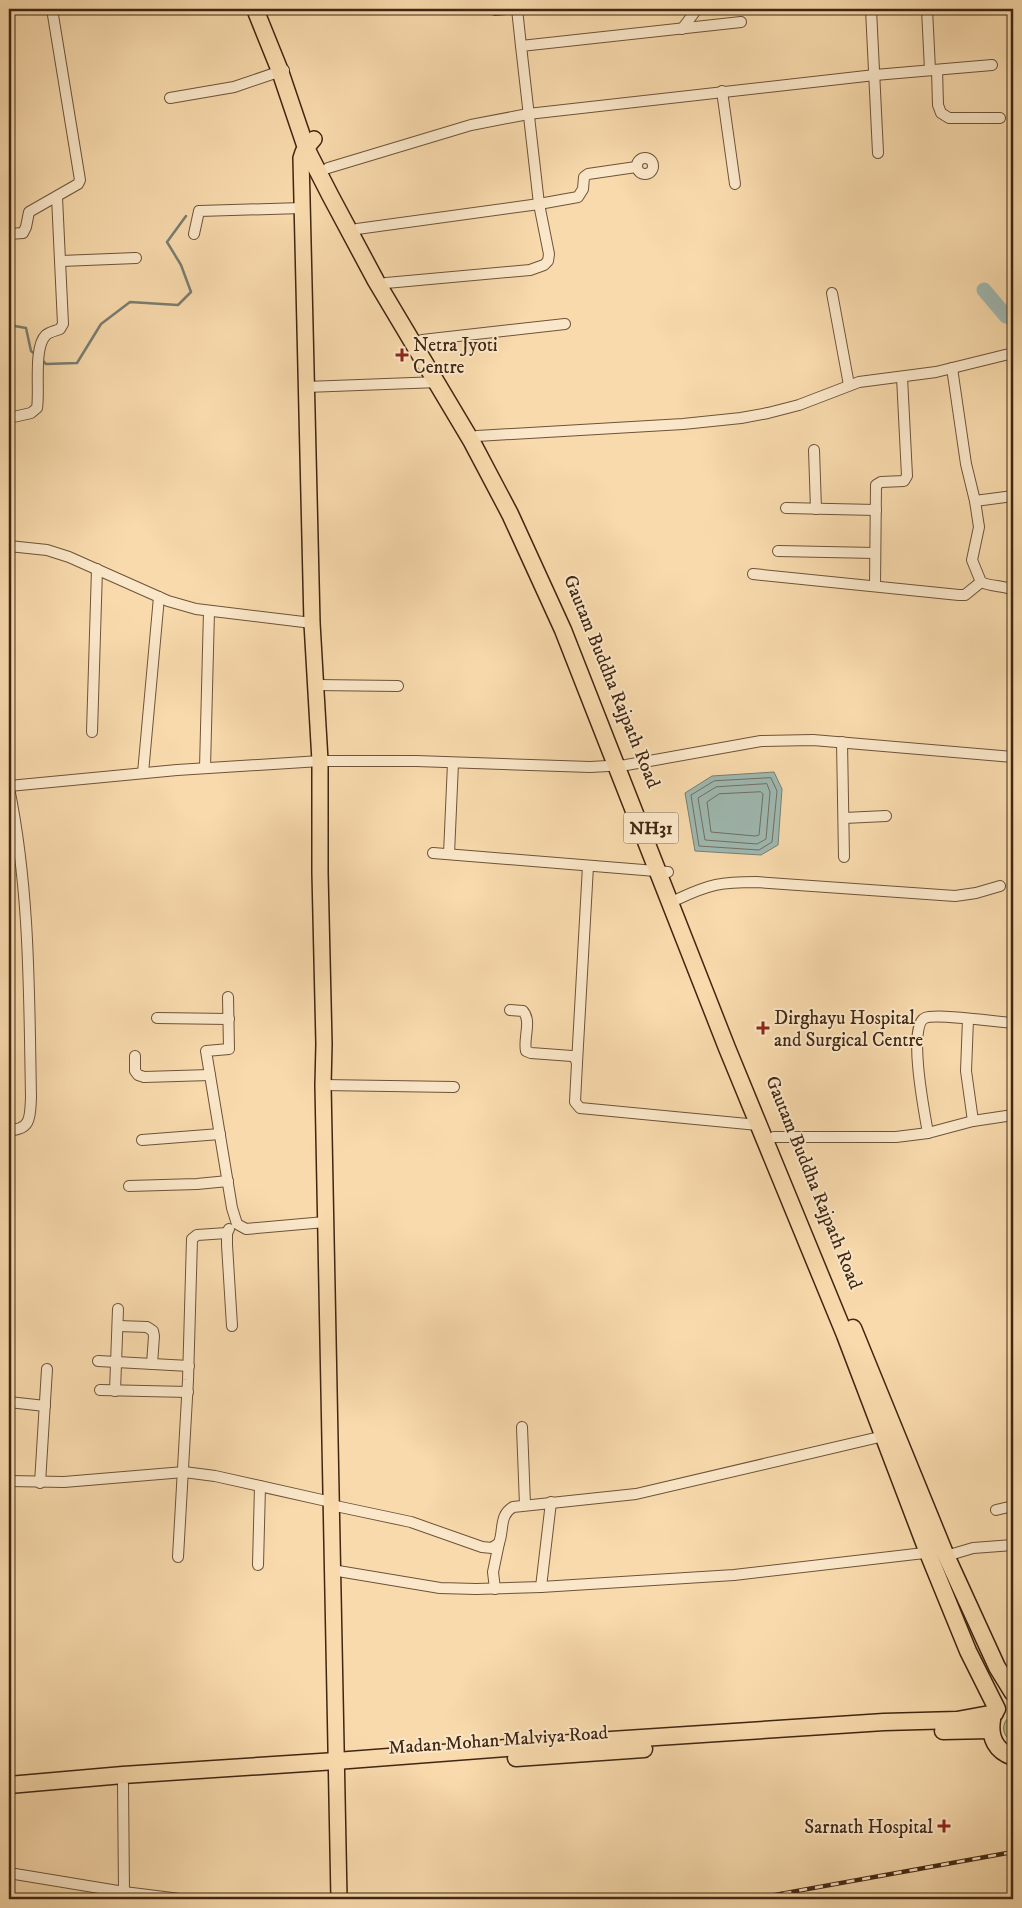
<svg xmlns="http://www.w3.org/2000/svg" width="1022" height="1908" viewBox="0 0 1022 1908" font-family="'IM FELL DW Pica',serif">
<style>
.green{fill:#bac08c;stroke:#7d7350}
.water{fill:#9fb9b2;stroke:#797e72}
.lines{fill:none;stroke-linecap:round;stroke-linejoin:round}
.shore{stroke:#707062;stroke-width:1}
.stream{stroke:#797e72;stroke-width:2.5}
.river{stroke:#9fb9b2;stroke-width:15}
.minor-casing{stroke:#6e5339;stroke-width:12}
.primary-casing{stroke:#402613;stroke-width:18}
.trunk-casing{stroke:#402613;stroke-width:19}
.minor{stroke:#fae7c9;stroke-width:10}
.primary{stroke:#f8daac;stroke-width:15}
.trunk{stroke:#f8daac;stroke-width:16}
.rail-casing{stroke:#402613;stroke-width:4.5}
.rail{stroke:#fae7c9;stroke-width:2.5;stroke-dasharray:8;stroke-linecap:butt}
.poi-dot{fill:#8f2418;stroke:#fae7c9;stroke-width:2}
.labels{text-anchor:middle;stroke-width:4;stroke-linejoin:round;paint-order:stroke}
.shield{fill:#fae7c9;stroke:#78604a;stroke-width:1}
.shield-label{font-size:18px;font-weight:bold;fill:#402613}
.poi-label{font-size:19px;fill:#402613;stroke:#fae7c9;text-anchor:start}
.street-label{font-size:19px;fill:#402613;stroke:#fae7c9}
</style>
<rect width="100%" height="100%" fill="#f8daac"/>
<filter id="stains"><feTurbulence type="fractalNoise" baseFrequency=".004" numOctaves="4"/><feColorMatrix values="0 0 0 0 .2 0 0 0 0 .09 0 0 0 0 .02 0 0 0 .5 -.17"/></filter>
<radialGradient id="worn" r=".72"><stop offset=".6" stop-color="#630" stop-opacity="0"/><stop offset="1" stop-color="#630" stop-opacity=".3"/></radialGradient>
<!-- green -->
<path class="green" d="M1013 1714V1742C1000 1735 1001 1721 1013 1714Z"/>
<!-- water -->
<path class="water" d="M774 772 782 789 778 845 761 855 695 851 685 793 712 776Z"/>
<g class="lines">
<!-- shore -->
<g class="shore">
<path d="M771 778 777 791 772 842 759 850 699 846 691 795 714 781Z"/>
<path d="M767 784 770 792 766 839 757 844 705 840 698 798 716 787Z"/>
<path d="M761 792 763 794 759 835 755 836 711 832 707 802 719 794Z"/>
</g>
<!-- stream -->
<g class="stream">
<path d="M9 325 26 328 31 351 36 355"/>
<path d="M42 360 46 364 77 363 101 324 130 302 178 305 191 292 181 265 167 242 186 216"/>
</g>
<!-- river -->
<path class="river" d="M984 290 1006 316 1013 318"/>
<defs>
<g id="minor">
<path d="M517 9 521 46"/>
<path d="M871 9 878 153"/>
<path d="M927 9 930 70"/>
<path d="M9 10 11 9"/>
<path d="M495 10 507 9"/>
<path d="M682 29 697 9"/>
<path d="M937 70 938 105 941 113 949 118H1000"/>
<path d="M722 91 735 184"/>
<path d="M170 98 234 87 284 70"/>
<circle cx="645" cy="166" r="8"/>
<path d="M328 168 471 125 528 114 875 75 992 65"/>
<path d="M357 229 539 204 578 197 583 189 584 177 588 174 636 167"/>
<path d="M9 234 23 233 26 227 29 212 78 184 80 180 52 9"/>
<path d="M194 234 199 211 302 208"/>
<path d="M61 261 136 258"/>
<path d="M386 283 530 270 544 265 548 261 549 254 539 204 521 46 741 22"/>
<path d="M832 293 849 385"/>
<path d="M422 340 565 324"/>
<path d="M952 368 966 464 975 501 979 527 972 560 981 582C991 587 1003 585 1013 590"/>
<path d="M306 387 439 382"/>
<path d="M9 418 31 413 37 408C40 392 33 347 46 335 49 332 55 331 60 329L63 324 57 197"/>
<path d="M477 436 683 424 741 418 768 413 799 405 859 382 936 372 1013 353"/>
<path d="M814 450 816 509"/>
<path d="M975 501 1013 496"/>
<path d="M786 508 876 510"/>
<path d="M9 546 47 550 69 557 168 601 196 609 312 623"/>
<path d="M778 551 875 553"/>
<path d="M753 574 959 595H965L981 582"/>
<path d="M875 586 876 485 881 482 904 481 907 476 902 377"/>
<path d="M316 685 398 686"/>
<path d="M92 732 97 569"/>
<path d="M842 742 844 857"/>
<path d="M205 768 209 611"/>
<path d="M143 773 159 597"/>
<path d="M9 786 177 770 320 761H416L590 767 626 765 655 760 761 741 813 740 1013 757"/>
<path d="M9 788C30 890 29 993 31 1097 30 1115 32 1130 9 1130"/>
<path d="M844 818 886 816"/>
<path d="M433 853 668 872"/>
<path d="M449 854 453 763"/>
<path d="M678 899C710 884 721 882 756 882L955 896 976 893 1000 886"/>
<path d="M228 997 229 1049 206 1051 232 1208 237 1224 246 1229 325 1222"/>
<path d="M510 1010 523 1011C532 1021 523 1039 526 1051L531 1053 572 1056 575 1058 577 1063 575 1102 580 1108 758 1125"/>
<path d="M157 1018 229 1019"/>
<path d="M968 1019 966 1071 973 1121"/>
<path d="M1013 1023C998 1022 935 1013 925 1018 907 1025 925 1116 928 1133L973 1121 1013 1115"/>
<path d="M135 1056V1071L138 1075 144 1077 210 1075"/>
<path d="M577 1063 588 866"/>
<path d="M323 1085 454 1087"/>
<path d="M774 1137H896L928 1133"/>
<path d="M142 1140 220 1134"/>
<path d="M129 1186 197 1184 228 1181"/>
<path d="M229 1229 227 1233V1245L232 1326"/>
<path d="M118 1326 147 1327 153 1331 154 1336 152 1364"/>
<path d="M98 1361 189 1366"/>
<path d="M100 1390 188 1392"/>
<path d="M115 1391 118 1309"/>
<path d="M9 1402 45 1406"/>
<path d="M522 1427 525 1505"/>
<path d="M9 1481 64 1482 184 1472 215 1476 331 1502"/>
<path d="M40 1483 47 1369"/>
<path d="M331 1505 411 1522 482 1547 492 1548 499 1543C504 1530 499 1515 513 1507L636 1494 888 1435"/>
<path d="M996 1510 1013 1506"/>
<path d="M946 1556 973 1548 1013 1545"/>
<path d="M178 1557 188 1380 192 1239 197 1235 227 1233"/>
<path d="M258 1565 260 1486"/>
<path d="M332 1570 440 1588 476 1589 541 1587 734 1575 933 1552"/>
<path d="M541 1587 551 1502"/>
<path d="M495 1589 493 1572 499 1543"/>
<path d="M123 1784 124 1892"/>
<path d="M9 1873 124 1892 180 1899"/>
</g>
<path id="primary" d="M314 139 303 152 301 158 312 623 320 761V873L324 1044 323 1085 339 1899"/>
<g id="trunk">
<path d="M255 9 280 71 306 148 330 195 376 281 472 442 510 514 563 630 727 1048 845 1335 928 1553 968 1651 997 1709"/>
<path d="M853 1328 944 1551 997 1667 1013 1693"/>
<path d="M992 1720C989 1738 996 1751 1013 1757"/>
<path d="M943 1731 990 1730"/>
<path d="M516 1758 644 1749"/>
<path d="M9 1785 123 1775 336 1761 611 1740 884 1722 957 1720 995 1713"/>
</g>
</defs>
<!-- minor casing -->
<use href="#minor" class="minor-casing"/>
<!-- primary casing -->
<use href="#primary" class="primary-casing"/>
<!-- trunk casing -->
<use href="#trunk" class="trunk-casing"/>
<!-- minor -->
<use href="#minor" class="minor"/>
<!-- primary -->
<use href="#primary" class="primary"/>
<!-- trunk -->
<use href="#trunk" class="trunk"/>
<defs>
<path id="rail" d="M752 1899 1013 1852"/>
</defs>
<!-- rail casing -->
<use href="#rail" class="rail-casing"/>
<!-- rail -->
<use href="#rail" class="rail"/>
</g>
<!-- markers -->
<g class="poi-dot">
<path d="M399.5 347.5h5v5h5v5h-5v5h-5v-5h-5v-5h5z"/>
<path d="M760.5 1020.5h5v5h5v5h-5v5h-5v-5h-5v-5h5z"/>
<path d="M941.5 1818.5h5v5h5v5h-5v5h-5v-5h-5v-5h5z"/>
</g>
<g class="labels">
<!-- shield labels -->
<rect class="shield" x="623.5" y="812.5" width="55" height="31" rx="4"/>
<g class="shield-label">
<text x="651" y="834">NH31</text>
</g>
<!-- poi labels -->
<g class="poi-label">
<text x="413" y="351">Netra Jyoti<tspan x="413" dy="22">Centre</tspan></text>
<text x="774" y="1024">Dirghayu Hospital<tspan x="774" dy="22">and Surgical Centre</tspan></text>
<text x="933" y="1833" text-anchor="end">Sarnath Hospital</text>
</g>
<!-- street labels -->
<g class="street-label">
<text transform="translate(613 681) rotate(68)" y="7">Gautam Buddha Rajpath Road</text>
<text transform="translate(815 1182) rotate(68)" y="7">Gautam Buddha Rajpath Road</text>
<text transform="translate(498 1739) rotate(-4)" y="7">Madan Mohan Malviya Road</text>
</g>
</g>
<!-- margin -->
<rect width="1022" height="1908" fill="none" stroke="#f8daac" stroke-width="30"/>
<rect x="10" y="10" width="1002" height="1888" fill="none" stroke="#402613" stroke-width="2.5"/>
<rect x="15" y="15" width="992" height="1878" fill="none" stroke="#402613"/>
<rect width="100%" height="100%" filter="url(#stains)"/>
<rect width="100%" height="100%" fill="url(#worn)"/>
</svg>
